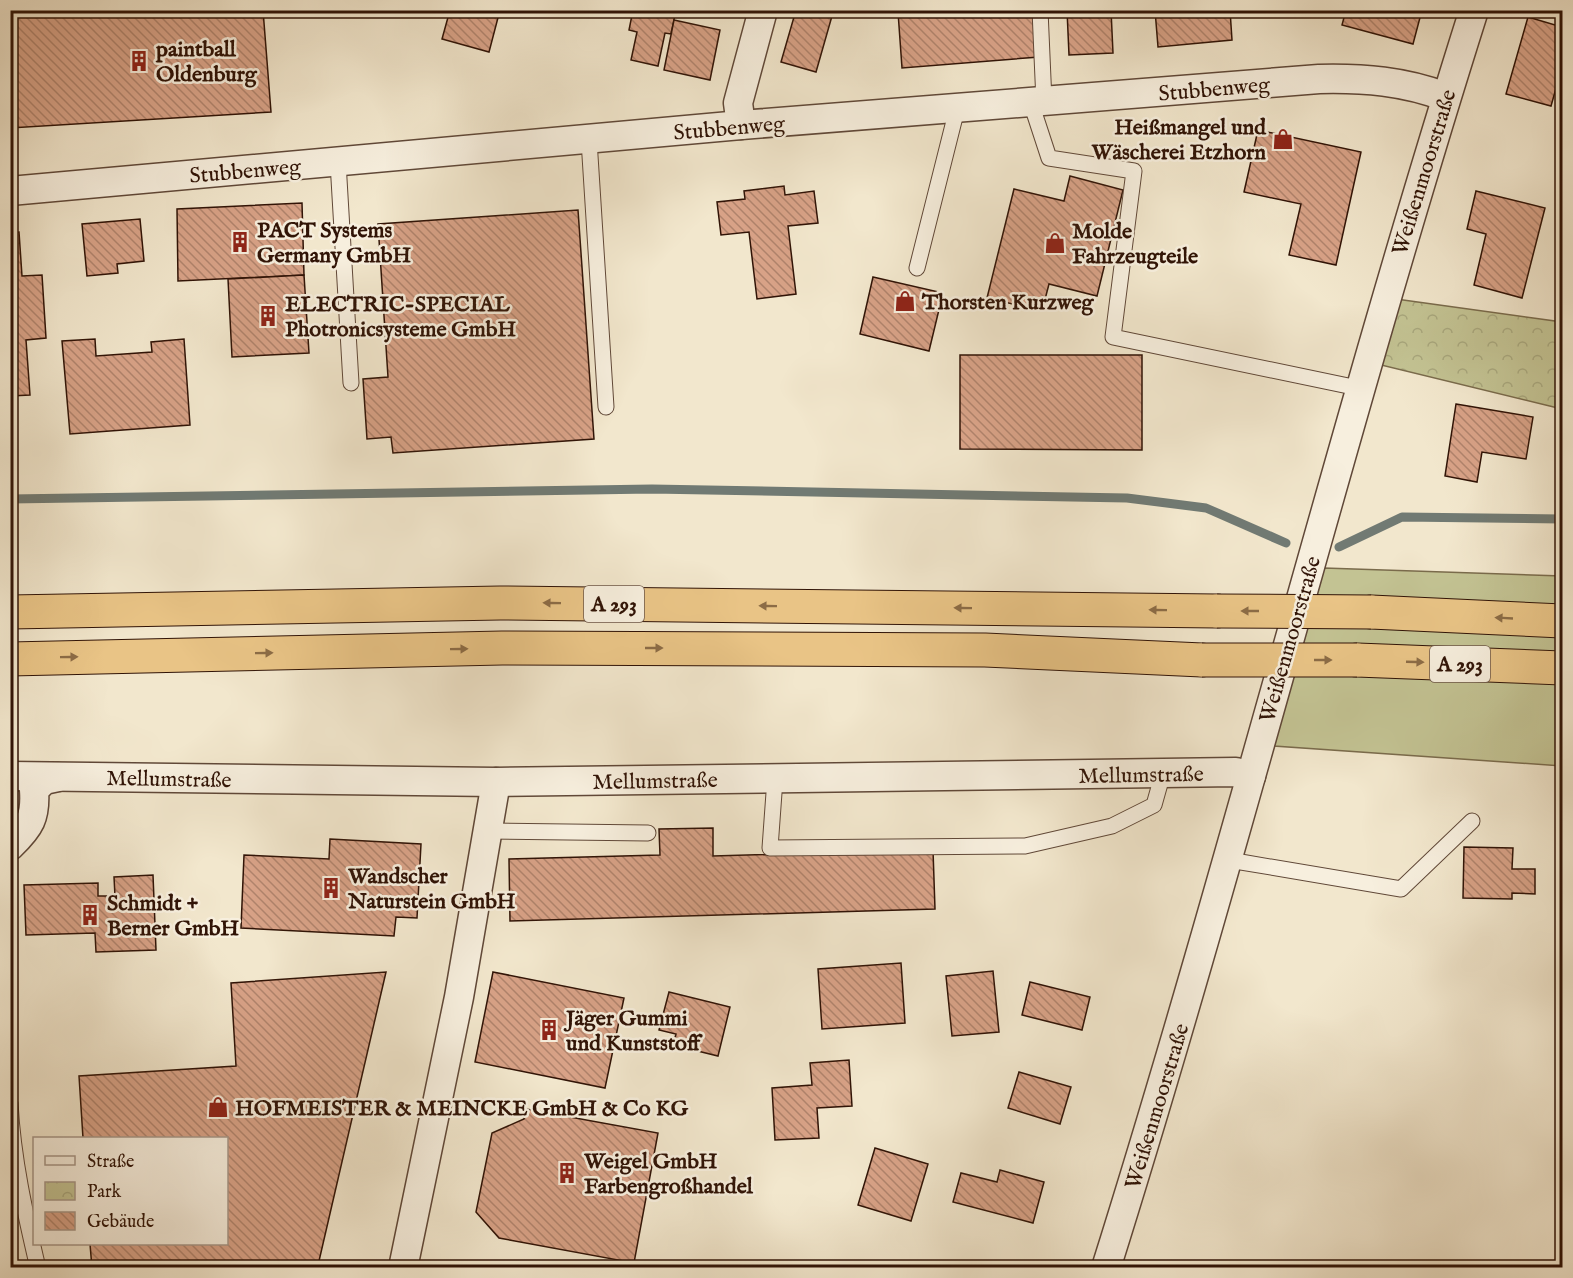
<svg xmlns="http://www.w3.org/2000/svg" width="1573" height="1278" viewBox="0 0 1573 1278" font-family="'IM FELL English',serif">
<style>
.green{fill:#c3c393;stroke:#7a6b4c;stroke-width:1.5}
.park{fill:url(#park-crowns);stroke:#7a6b4c;stroke-width:1.5}
.lines{fill:none;stroke-linecap:round;stroke-linejoin:round}
.stream{stroke:#717a73;stroke-width:9}
.building{fill:url(#building-back-hatch);stroke:#301306;stroke-width:1.5}
.lane-casing{stroke:#604838;stroke-width:17}
.street-casing{stroke:#604838;stroke-width:31}
.highway-casing{stroke:#301306;stroke-width:35}
.lane{stroke:#f7efde;stroke-width:15}
.street{stroke:#f7efde;stroke-width:28}
.highway{stroke:#e9c486;stroke-width:33}
.highway-bridge-casing{stroke:#301306;stroke-width:35;stroke-linecap:butt}
.highway-bridge{stroke:#e9c486;stroke-width:33}
.oneway{fill:#8c6c46}
.labels{text-anchor:middle;stroke-width:5;stroke-linejoin:round;paint-order:stroke}
.shield{fill:#f7efde;stroke:#6c5547;stroke-width:1.5}
.shield-label{font-size:21px;font-weight:bold;fill:#301306}
.poi-label{font-size:22px;font-weight:bold;fill:#301306;stroke:#f7efde;text-anchor:start}
.street-label{font-size:22px;fill:#301306;stroke:#f7efde}
</style>
<defs>
<pattern id="park-crowns" width="20" height="18" patternUnits="userSpaceOnUse" patternTransform="scale(1.5)"><rect width="20" height="18" fill="#c3c393"/><path d="M2 6a3 3 0 1 1 6 0M12 15a3 3 0 1 1 6 0" fill="none" stroke="#a8a77d"/></pattern>
<pattern id="building-back-hatch" width="6" height="6" patternUnits="userSpaceOnUse" patternTransform="scale(1.5)"><rect width="6" height="6" fill="#d8a287"/><path d="M-1 5l2 2M0 0l6 6M5-1l2 2" fill="none" stroke="#b0836c"/></pattern>
</defs>
<rect width="100%" height="100%" fill="#f2e7cd"/>
<filter id="stains"><feTurbulence type="fractalNoise" baseFrequency=".00333" numOctaves="4"/><feColorMatrix values="0 0 0 0 .2 0 0 0 0 .09 0 0 0 0 .02 0 0 0 .5 -.17"/></filter>
<radialGradient id="worn" r=".72"><stop offset=".6" stop-color="#630" stop-opacity="0"/><stop offset="1" stop-color="#630" stop-opacity=".3"/></radialGradient>
<!-- green -->
<path class="green" d="M1324 568 1562 576V766L1274 746Z"/>
<!-- park -->
<path class="park" d="M1396 299 1562 322V409L1377 364Z"/>
<g class="lines">
<!-- stream -->
<g class="stream">
<path d="M10 499 652 489 1127 498 1206 508 1286 543"/>
<path d="M1339 547 1402 517 1562 519"/>
</g>
</g>
<!-- building -->
<g class="building">
<path d="M10 10H263L271 112 10 128Z"/>
<path d="M450 10H500L489 52 442 39Z"/>
<path d="M633 10H676L671 34 665 33 658 66 631 60 637 32 629 30Z"/>
<path d="M796 10H813L832 16 816 72 781 62Z"/>
<path d="M919 10H1036L1039 57 902 68 898 12Z"/>
<path d="M1067 10H1111L1113 53 1069 55Z"/>
<path d="M1155 10H1230L1232 40 1158 47Z"/>
<path d="M1346 10H1422L1413 44 1342 25Z"/>
<path d="M1528 17 1562 27V67L1551 106 1506 94Z"/>
<path d="M674 20 720 30 710 80 664 70Z"/>
<path d="M1258 130 1361 152 1336 265 1289 255 1301 204 1244 192Z"/>
<path d="M1070 176 1123 190 1097 296 1049 284 1042 311 987 298 1014 189 1064 201Z"/>
<path d="M784 186 785 195 814 191 818 223 788 226 796 294 757 299 749 232 721 235 717 202 745 199 744 191Z"/>
<path d="M1476 191 1545 208 1522 298 1474 285 1486 234 1467 229Z"/>
<path d="M302 203 304 275 178 281 177 209Z"/>
<path d="M578 210 594 439 393 453 391 437 367 439 363 379 388 377 378 224Z"/>
<path d="M140 219 144 261 117 264 118 273 87 276 82 224Z"/>
<path d="M19 232 22 276 42 275 46 338 26 340 30 395 10 396V233Z"/>
<path d="M304 275 309 353 232 357 228 279Z"/>
<path d="M873 277 943 293 929 351 860 334Z"/>
<path d="M95 339 96 356 152 352 151 342 184 339 190 425 70 434 62 341Z"/>
<path d="M960 355H1142V450L960 449Z"/>
<path d="M1456 404 1533 417 1526 459 1482 452 1477 482 1445 476Z"/>
<path d="M713 828V856L933 850 935 909 510 921 509 859 660 855 659 829Z"/>
<path d="M330 839 421 844 417 918 396 917 394 936 241 928 244 855 329 859Z"/>
<path d="M1464 847 1513 848 1512 869H1535V894L1512 893V899L1463 898Z"/>
<path d="M153 875 156 950 96 952 95 933 26 935 24 885 98 883V896H115L114 877Z"/>
<path d="M901 963 905 1023 822 1029 818 969Z"/>
<path d="M993 971 999 1032 952 1036 946 976Z"/>
<path d="M386 972 319 1261 224 1268H92L90 1244H226V1138H83L79 1076 236 1066 231 983Z"/>
<path d="M493 972 624 998 605 1088 475 1062Z"/>
<path d="M1030 982 1090 997 1082 1030 1022 1015Z"/>
<path d="M669 992 730 1007 718 1056 673 1045 676 1034 659 1030Z"/>
<path d="M849 1060 852 1106 817 1108 819 1138 775 1140 772 1088 812 1085 810 1063Z"/>
<path d="M1019 1072 1071 1087 1060 1124 1008 1108Z"/>
<path d="M526 1109 658 1133 634 1263 499 1238 476 1212 492 1133 524 1119Z"/>
<path d="M875 1148 928 1164 911 1221 858 1205Z"/>
<path d="M1000 1170 1044 1182 1033 1223 953 1202 961 1173 997 1182Z"/>
</g>
<g class="lines">
<defs>
<g id="lane">
<path d="M1040 10 1044 102"/>
<path d="M1031 103 1049 158 1134 171 1113 337 1358 388"/>
<path d="M589 140 606 407"/>
<path d="M338 162 351 383"/>
<path d="M917 268 957 109"/>
<path d="M775 779 770 848 1025 846 1112 826 1154 805 1163 773"/>
<path d="M488 831 648 833"/>
<path d="M1229 860 1401 889 1472 821"/>
<path d="M10 1103C13 1159 25 1213 38 1268"/>
</g>
<g id="street">
<path d="M741 125 738 103 763 10"/>
<path d="M10 191 741 125 1319 79C1364 78 1404 81 1446 97"/>
<path d="M10 776 496 782 1236 772 1251 776"/>
<path d="M10 846C30 827 36 817 34 790L44 780 58 777"/>
<path d="M403 1268 459 997 496 782"/>
<path d="M1106 1268C1237 851 1342 427 1474 10"/>
</g>
<g id="highway">
<path d="M10 612 500 603 1217 611"/>
<path d="M1371 612 1562 621"/>
<path d="M10 659 502 648 985 650 1202 660"/>
<path d="M1357 660 1562 668"/>
</g>
</defs>
<!-- lane casing -->
<use href="#lane" class="lane-casing"/>
<!-- street casing -->
<use href="#street" class="street-casing"/>
<!-- highway casing -->
<use href="#highway" class="highway-casing"/>
<!-- lane -->
<use href="#lane" class="lane"/>
<!-- street -->
<use href="#street" class="street"/>
<!-- highway -->
<use href="#highway" class="highway"/>
<defs>
<g id="highway-bridge">
<path d="M1217 611 1371 612"/>
<path d="M1202 660H1357"/>
</g>
</defs>
<!-- highway-bridge casing -->
<use href="#highway-bridge" class="highway-bridge-casing"/>
<!-- highway-bridge -->
<use href="#highway-bridge" class="highway-bridge"/>
</g>
<!-- one-way arrows -->
<defs><path id="oneway-solid" d="M-6-.8H1V-3.2L6.5 0L1 3.2V.8H-6Z" transform="scale(1.5)"/></defs>
<g class="oneway">
<use href="#oneway-solid" transform="translate(552 603) rotate(-179)"/>
<use href="#oneway-solid" transform="translate(768 606) rotate(-179)"/>
<use href="#oneway-solid" transform="translate(963 608) rotate(-179)"/>
<use href="#oneway-solid" transform="translate(1158 610) rotate(-179)"/>
<use href="#oneway-solid" transform="translate(1250 611) rotate(-180)"/>
<use href="#oneway-solid" transform="translate(1504 618) rotate(-177)"/>
<use href="#oneway-solid" transform="translate(654 648)"/>
<use href="#oneway-solid" transform="translate(459 649) rotate(-1)"/>
<use href="#oneway-solid" transform="translate(264 653) rotate(-1)"/>
<use href="#oneway-solid" transform="translate(69 657) rotate(-1)"/>
<use href="#oneway-solid" transform="translate(1323 660)"/>
<use href="#oneway-solid" transform="translate(1415 662) rotate(2)"/>
</g>
<!-- icons -->
<defs>
<symbol id="building-bare" viewBox="-9 -9 18 18"><path d="M-4-6H4V6H1V3H-1V6H-4ZM-2.5-4.3h1.7v1.8h-1.7ZM.8-4.3h1.7v1.8H.8ZM-2.5-1h1.7V.8h-1.7ZM.8-1h1.7V.8H.8Z" fill="#8f2418" stroke="#f7efde" stroke-width="2.5" paint-order="stroke"/></symbol>
<symbol id="shop-bare" viewBox="-9 -9 18 18"><path d="M-5-2.5h2.3a2.7 3.5 0 0 1 5.4 0H5L5.5 6h-11ZM-1.5-2.5h3a1.5 2.3 0 0 0-3 0Z" fill="#8f2418" stroke="#f7efde" stroke-width="2.5" paint-order="stroke"/></symbol>
</defs>
<g fill-rule="evenodd">
<use href="#building-bare" x="124" y="46" width="30" height="30"/>
<use href="#shop-bare" x="1268" y="124" width="30" height="30"/>
<use href="#building-bare" x="225" y="227" width="30" height="30"/>
<use href="#shop-bare" x="1040" y="228" width="30" height="30"/>
<use href="#shop-bare" x="890" y="286" width="30" height="30"/>
<use href="#building-bare" x="253" y="301" width="30" height="30"/>
<use href="#building-bare" x="316" y="873" width="30" height="30"/>
<use href="#building-bare" x="75" y="900" width="30" height="30"/>
<use href="#building-bare" x="534" y="1015" width="30" height="30"/>
<use href="#shop-bare" x="203" y="1092" width="30" height="30"/>
<use href="#building-bare" x="552" y="1158" width="30" height="30"/>
</g>
<g class="labels">
<!-- shield labels -->
<g class="shield">
<rect x="584" y="586" width="60" height="36" rx="4.5"/>
<rect x="1430" y="646" width="60" height="36" rx="4.5"/>
</g>
<g class="shield-label">
<text x="614" y="611">A 293</text>
<text x="1460" y="671">A 293</text>
</g>
<!-- poi labels -->
<g class="poi-label">
<text x="156" y="56">paintball<tspan x="156" dy="25">Oldenburg</tspan></text>
<text x="1266" y="134" text-anchor="end">Heißmangel und<tspan x="1266" dy="25">Wäscherei Etzhorn</tspan></text>
<text x="257" y="237">PACT Systems<tspan x="257" dy="25">Germany GmbH</tspan></text>
<text x="1072" y="238">Molde<tspan x="1072" dy="25">Fahrzeugteile</tspan></text>
<text x="922" y="309">Thorsten Kurzweg</text>
<text x="285" y="311">ELECTRIC-SPECIAL<tspan x="285" dy="25">Photronicsysteme GmbH</tspan></text>
<text x="348" y="883">Wandscher<tspan x="348" dy="25">Naturstein GmbH</tspan></text>
<text x="107" y="910">Schmidt +<tspan x="107" dy="25">Berner GmbH</tspan></text>
<text x="566" y="1025">Jäger Gummi<tspan x="566" dy="25">und Kunststoff</tspan></text>
<text x="235" y="1115">HOFMEISTER &amp; MEINCKE GmbH &amp; Co KG</text>
<text x="584" y="1168">Weigel GmbH<tspan x="584" dy="25">Farbengroßhandel</tspan></text>
</g>
<!-- street labels -->
<g class="street-label">
<text transform="translate(1214 88) rotate(-5)" y="8">Stubbenweg</text>
<text transform="translate(729 127) rotate(-5)" y="8">Stubbenweg</text>
<text transform="translate(245 170) rotate(-5)" y="8">Stubbenweg</text>
<text transform="translate(1423 172) rotate(-73)" y="8">Weißenmoorstraße</text>
<text transform="translate(1289 639) rotate(-74)" y="8">Weißenmoorstraße</text>
<text transform="translate(1141 774) rotate(-1)" y="8">Mellumstraße</text>
<text transform="translate(169 778) rotate(1)" y="8">Mellumstraße</text>
<text transform="translate(655 780) rotate(-1)" y="8">Mellumstraße</text>
<text transform="translate(1156 1106) rotate(-73)" y="8">Weißenmoorstraße</text>
</g>
</g>
<!-- margin -->
<rect width="1573" height="1278" fill="none" stroke="#f2e7cd" stroke-width="36"/>
<rect x="12" y="12" width="1549" height="1254" fill="none" stroke="#301306" stroke-width="3"/>
<rect x="18" y="18" width="1537" height="1242" fill="none" stroke="#301306" stroke-width="1.5"/>
<!-- legend -->
<rect x="33" y="1137" width="195" height="108" fill="#f7efde" stroke="#a79788" stroke-width="1.5"/>
<rect x="45" y="1156" width="30" height="9" fill="#f7efde" stroke="#a79788" stroke-width="1.5"/>
<text x="87" y="1167" font-size="18" fill="#301306">Straße</text>
<rect x="45" y="1182" width="30" height="18" fill="url(#park-crowns)" stroke="#a79788" stroke-width="1.5"/>
<text x="87" y="1197" font-size="18" fill="#301306">Park</text>
<rect x="45" y="1212" width="30" height="18" fill="url(#building-back-hatch)" stroke="#a79788" stroke-width="1.5"/>
<text x="87" y="1227" font-size="18" fill="#301306">Gebäude</text>
<rect width="100%" height="100%" filter="url(#stains)"/>
<rect width="100%" height="100%" fill="url(#worn)"/>
</svg>
